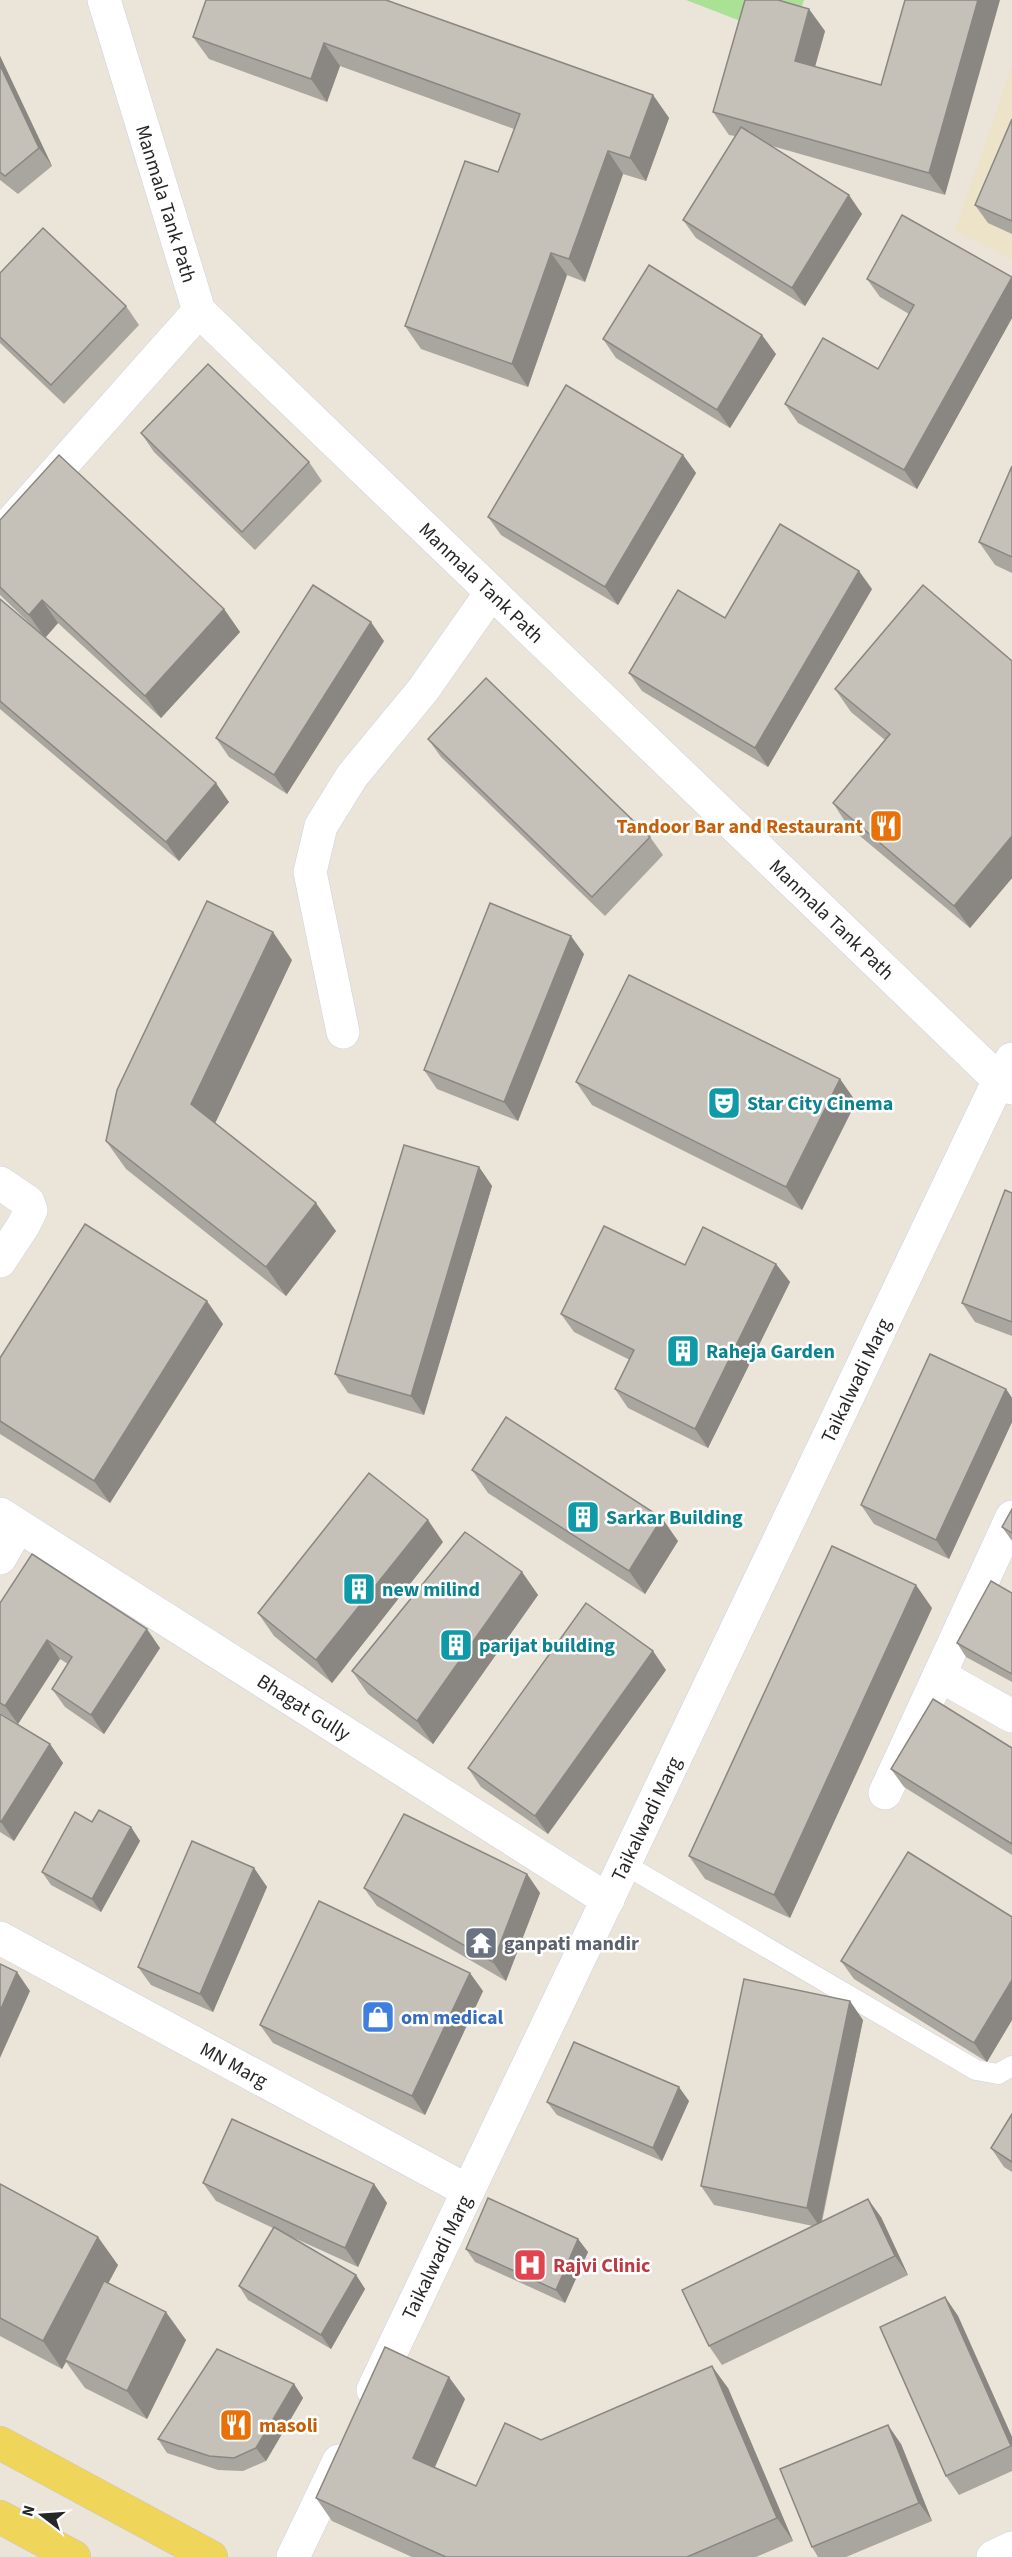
<svg xmlns="http://www.w3.org/2000/svg" width="1012" height="2557" viewBox="0 0 1012 2557" font-family="'Source Sans 3',sans-serif">
<style>
.education{fill:#ece3c8}
.green{fill:#aae195}
.lines{fill:none;stroke-linecap:round;stroke-linejoin:round}
.service-casing{stroke:#ced1e1;stroke-width:21}
.minor-casing{stroke:#ced1e1;stroke-width:34}
.tertiary-casing{stroke:#ced1e1;stroke-width:34}
.primary-casing{stroke:#c7c7c7;stroke-width:34}
.service{stroke:#fff;stroke-width:20}
.minor{stroke:#fff;stroke-width:33}
.tertiary{stroke:#fff;stroke-width:33}
.primary{stroke:#efd559;stroke-width:33}
.wall{fill:#a9a69f}
.shaded-wall{fill:#8a8782}
.building{fill:#c5c1b9;stroke:#8a8782;stroke-width:1.5}
.labels{text-anchor:middle;stroke-width:5;stroke-linejoin:round;paint-order:stroke}
.street-label{font-size:20px;fill:#272727;stroke:#fff}
.food-label{font-size:20px;font-weight:bold;fill:#c56008;stroke:#fff;text-anchor:end}
.culture-label{font-size:20px;font-weight:bold;fill:#0d838f;stroke:#fff;text-anchor:start}
.worship-label{font-size:20px;font-weight:bold;fill:#5b616d;stroke:#fff;text-anchor:start}
.shop-label{font-size:20px;font-weight:bold;fill:#366cbe;stroke:#fff;text-anchor:start}
.health-label{font-size:20px;font-weight:bold;fill:#be3a42;stroke:#fff;text-anchor:start}
</style>
<rect width="100%" height="100%" fill="#eae4d9"/>
<!-- education -->
<path class="education" d="M1012 66V259L955 231Z"/>
<!-- green -->
<path class="green" d="M686 0H804L790 40Z"/>
<g class="lines">
<defs>
<path id="service" d="M624 1864 976 2070 998 2074 1012 2066"/>
<g id="minor">
<path d="M0 535 199 311"/>
<path d="M343 1032 310 872 321 826 352 776 423 690 491 593"/>
<path d="M0 1183 28 1202 31 1210 23 1226 0 1261"/>
<path id="s1" d="M0 1514 608 1900"/>
<path d="M0 1558 18 1527"/>
<path d="M939 1675 1012 1716"/>
<path d="M885 1793 1012 1517"/>
<path id="s2" d="M0 1938 468 2191"/>
<path id="s3" d="M373 2390 999 1080 1012 1059"/>
<path d="M293 2557 339 2461"/>
</g>
<g id="tertiary">
<path id="s4" d="M104 0 199 311 999 1080 1012 1088"/>
<path d="M993 2557 1012 2548"/>
</g>
<g id="primary">
<path d="M0 2443 211 2557"/>
<path d="M0 2517 74 2557"/>
</g>
</defs>
<!-- service casing -->
<use href="#service" class="service-casing"/>
<!-- minor casing -->
<use href="#minor" class="minor-casing"/>
<!-- tertiary casing -->
<use href="#tertiary" class="tertiary-casing"/>
<!-- primary casing -->
<use href="#primary" class="primary-casing"/>
<!-- service -->
<use href="#service" class="service"/>
<!-- minor -->
<use href="#minor" class="minor"/>
<!-- tertiary -->
<use href="#tertiary" class="tertiary"/>
<!-- primary -->
<use href="#primary" class="primary"/>
</g>
<!-- wall -->
<g class="wall">
<path d="M206 0 653 95 669 118 646 181 623 174 585 282 567 275 528 387 421 349 405 326 498 172 514 129 340 66 327 102 209 59 193 37Z"/>
<path d="M825 31 815 67 881 85 945 195 772 146 862 214 805 306 696 238 683 220 735 136 729 135 713 112Z"/>
<path d="M0 56 52 166 18 194 0 180Z"/>
<path d="M1012 119V234L988 223 975 205Z"/>
<path d="M0 273 126 306 139 325 64 404 0 343Z"/>
<path d="M1012 277V318L917 489 798 423 785 404 878 369 909 314 880 297 867 279Z"/>
<path d="M603 339 776 354 730 428 616 358Z"/>
<path d="M141 433 309 462 322 481 255 550 154 452Z"/>
<path d="M683 455 696 473 618 605 501 535 488 517Z"/>
<path d="M1012 466V573L995 565 979 542Z"/>
<path d="M0 520 224 609 240 632 161 718 58 623 45 638 0 595Z"/>
<path d="M872 589 768 767 642 691 629 673 725 618Z"/>
<path d="M0 599 229 802 179 861 0 709Z"/>
<path d="M384 641 287 794 229 757 216 738Z"/>
<path d="M1012 661V878L970 928 848 826 833 803 885 740 851 712 835 689Z"/>
<path d="M428 739 650 837 663 855 605 916 441 757Z"/>
<path d="M584 954 518 1121 437 1089 424 1070Z"/>
<path d="M292 960 215 1123 336 1231 286 1296 126 1169 106 1141Z"/>
<path d="M840 1079 856 1102 802 1210 592 1105 576 1082Z"/>
<path d="M479 1167 492 1186 424 1415 348 1393 335 1374Z"/>
<path d="M1012 1193V1336L975 1322 962 1303Z"/>
<path d="M776 1264 790 1282 708 1448 628 1408 615 1389 630 1360 574 1332 561 1314 685 1265Z"/>
<path d="M223 1324 110 1503 0 1434V1358Z"/>
<path d="M1006 1389 1012 1398V1422L949 1559 874 1524 861 1505Z"/>
<path d="M472 1470 678 1541 645 1594 488 1493Z"/>
<path d="M1012 1509V1541L1002 1527Z"/>
<path d="M443 1542 332 1683 274 1636 258 1613Z"/>
<path d="M522 1572 538 1595 433 1744 368 1694 352 1671Z"/>
<path d="M1012 1593V1682L966 1657 957 1643Z"/>
<path d="M0 1603 160 1648 104 1734 65 1707 52 1689 68 1664 60 1659 18 1724 0 1713Z"/>
<path d="M932 1608 790 1918 705 1879 689 1856Z"/>
<path d="M666 1670 548 1834 481 1787 468 1768Z"/>
<path d="M0 1714 50 1744 63 1763 14 1841 0 1832Z"/>
<path d="M1012 1748V1855L904 1787 891 1769Z"/>
<path d="M92 1822 131 1827 140 1841 101 1912 51 1885 42 1872Z"/>
<path d="M254 1868 267 1887 213 2012 151 1985 138 1967Z"/>
<path d="M527 1874 540 1893 506 1981 377 1906 364 1888Z"/>
<path d="M1012 1917V2020L987 2062 854 1979 841 1961Z"/>
<path d="M483 1991 425 2115 273 2043 260 2025Z"/>
<path d="M863 2020 822 2222 881 2217 908 2275 722 2365 709 2346 813 2226 714 2205 701 2186Z"/>
<path d="M689 2101 662 2161 557 2115 547 2102Z"/>
<path d="M1012 2114V2172L1004 2167 991 2148Z"/>
<path d="M203 2183 374 2184 387 2203 358 2267 281 2232 356 2275 365 2289 331 2349 248 2300 239 2286 273 2228 216 2201Z"/>
<path d="M0 2184 118 2265 108 2283 186 2340 147 2419 85 2388 66 2362 62 2369 0 2336Z"/>
<path d="M578 2239 588 2252 565 2303 475 2262 466 2249Z"/>
<path d="M945 2297 958 2316 1012 2437V2471L959 2495 946 2476Z"/>
<path d="M294 2384 303 2398 266 2461 243 2471 218 2470 167 2453 158 2439Z"/>
<path d="M728 2388 793 2541 756 2557H412L332 2521 316 2498 465 2399 435 2467 476 2486 541 2440Z"/>
<path d="M901 2444 932 2521 846 2557H818L812 2547Z"/>
</g>
<!-- shaded-wall -->
<g class="shaded-wall">
<path d="M978 0H1000L945 195 929 173Z"/>
<path d="M809 9 825 31 810 84 795 61Z"/>
<path d="M324 43 340 66 327 102 311 79Z"/>
<path d="M0 56 52 166 39 148 0 65Z"/>
<path d="M653 95 669 118 646 181 630 158Z"/>
<path d="M608 151 623 174 585 282 569 259Z"/>
<path d="M849 195 862 214 805 306 792 288Z"/>
<path d="M551 253 567 275 528 387 512 364Z"/>
<path d="M1012 277V318L917 489 904 470Z"/>
<path d="M762 335 776 354 730 428 717 410Z"/>
<path d="M683 455 696 473 618 605 605 587Z"/>
<path d="M859 571 872 589 768 767 755 748Z"/>
<path d="M42 600 58 623 45 638 29 615Z"/>
<path d="M224 609 240 632 161 718 145 696Z"/>
<path d="M371 622 384 641 287 794 274 775Z"/>
<path d="M216 783 229 802 179 861 166 842Z"/>
<path d="M1012 836V878L970 928 954 906Z"/>
<path d="M273 932 292 960 211 1132 191 1104Z"/>
<path d="M571 936 584 954 518 1121 504 1102Z"/>
<path d="M840 1079 856 1102 802 1210 786 1187Z"/>
<path d="M479 1167 492 1186 424 1415 411 1396Z"/>
<path d="M316 1203 336 1231 286 1296 266 1267Z"/>
<path d="M776 1264 790 1282 708 1448 695 1429Z"/>
<path d="M207 1301 223 1324 110 1503 94 1481Z"/>
<path d="M1006 1389 1012 1398V1422L949 1559 936 1540Z"/>
<path d="M662 1518 678 1541 645 1594 629 1571Z"/>
<path d="M428 1520 443 1542 332 1683 316 1660Z"/>
<path d="M522 1572 538 1595 433 1744 417 1721Z"/>
<path d="M916 1585 932 1608 790 1918 774 1895Z"/>
<path d="M147 1629 160 1648 104 1734 91 1715Z"/>
<path d="M47 1640 60 1659 18 1724 5 1706Z"/>
<path d="M653 1651 666 1670 548 1834 535 1816Z"/>
<path d="M50 1744 63 1763 14 1841 1 1822Z"/>
<path d="M131 1827 140 1841 101 1912 92 1899Z"/>
<path d="M254 1868 267 1887 213 2012 200 1994Z"/>
<path d="M527 1874 540 1893 506 1981 493 1962Z"/>
<path d="M17 1972 30 1991 0 2058V2011Z"/>
<path d="M470 1973 483 1991 425 2115 412 2096Z"/>
<path d="M1012 1980V2020L987 2062 974 2043Z"/>
<path d="M850 2001 863 2020 820 2227 807 2208Z"/>
<path d="M679 2087 689 2101 662 2161 653 2148Z"/>
<path d="M374 2184 387 2203 358 2267 345 2248Z"/>
<path d="M868 2199 881 2217 908 2275 895 2256Z"/>
<path d="M98 2237 118 2265 67 2361 65 2360 66 2362 62 2369 43 2341Z"/>
<path d="M578 2239 588 2252 565 2303 556 2290Z"/>
<path d="M356 2275 365 2289 331 2349 321 2335Z"/>
<path d="M945 2297 958 2316 1012 2437V2447Z"/>
<path d="M166 2312 186 2340 147 2419 127 2391Z"/>
<path d="M712 2366 728 2388 793 2541 777 2518Z"/>
<path d="M449 2377 465 2399 429 2480 413 2458Z"/>
<path d="M294 2384 303 2398 266 2461 256 2448Z"/>
<path d="M888 2425 901 2444 932 2521 919 2503Z"/>
</g>
<!-- building -->
<g class="building">
<path d="M206 0H386L653 95 630 158 608 151 569 259 551 253 512 364 405 326 465 161 498 172 520 114 324 43 311 79 193 37Z"/>
<path d="M745 0H778L809 9 795 61 881 85 905 0H978L929 173 713 112Z"/>
<path d="M0 65 39 148 5 176 0 172Z"/>
<path d="M1012 119V221L975 205Z"/>
<path d="M741 127 849 195 792 288 683 220Z"/>
<path d="M902 215 1012 277 904 470 785 404 823 338 878 369 914 305 867 279Z"/>
<path d="M43 228 126 306 51 385 0 337V273Z"/>
<path d="M649 265 762 335 717 410 603 339Z"/>
<path d="M208 364 309 462 242 532 141 433Z"/>
<path d="M566 385 683 455 605 587 488 517Z"/>
<path d="M59 455 224 609 145 696 42 600 29 615 0 587V520Z"/>
<path d="M1012 466V557L979 542Z"/>
<path d="M780 524 859 571 755 748 629 673 678 590 725 618Z"/>
<path d="M313 585 371 622 274 775 216 738Z"/>
<path d="M923 585 1012 661V836L954 906 833 803 890 734 835 689Z"/>
<path d="M0 599 216 783 166 842 0 701Z"/>
<path d="M486 678 650 837 592 897 428 739Z"/>
<path d="M207 901 273 932 191 1104 316 1203 266 1267 106 1141 117 1090Z"/>
<path d="M490 903 571 936 504 1102 424 1070Z"/>
<path d="M629 975 840 1079 786 1187 576 1082Z"/>
<path d="M404 1145 479 1167 411 1396 335 1374Z"/>
<path d="M1005 1190 1012 1193V1322L962 1303Z"/>
<path d="M85 1224 207 1301 94 1481 0 1421V1358Z"/>
<path d="M604 1226 685 1265 703 1227 776 1264 695 1429 615 1389 634 1350 561 1314Z"/>
<path d="M930 1354 1006 1389 936 1540 861 1505Z"/>
<path d="M506 1417 662 1518 629 1571 472 1470Z"/>
<path d="M369 1473 428 1520 316 1660 258 1613Z"/>
<path d="M1012 1509V1533L1002 1527Z"/>
<path d="M465 1532 522 1572 417 1721 352 1671Z"/>
<path d="M832 1546 916 1585 774 1895 689 1856Z"/>
<path d="M32 1554 147 1629 91 1715 52 1689 72 1657 47 1640 5 1706 0 1703V1603Z"/>
<path d="M991 1581 1012 1593V1674L957 1643Z"/>
<path d="M586 1603 653 1651 535 1816 468 1768Z"/>
<path d="M933 1699 1012 1748V1844L891 1769Z"/>
<path d="M0 1714 50 1744 1 1822 0 1821Z"/>
<path d="M99 1810 131 1827 92 1899 42 1872 75 1812 92 1822Z"/>
<path d="M404 1814 527 1874 493 1962 364 1888Z"/>
<path d="M192 1841 254 1868 200 1994 138 1967Z"/>
<path d="M908 1852 1012 1917V1980L974 2043 841 1961Z"/>
<path d="M319 1901 470 1973 412 2096 260 2025Z"/>
<path d="M0 1964 17 1972 0 2011Z"/>
<path d="M744 1979 850 2001 807 2208 701 2186Z"/>
<path d="M574 2042 679 2087 653 2148 547 2102Z"/>
<path d="M1012 2114V2162L991 2148Z"/>
<path d="M232 2119 374 2184 345 2248 203 2183Z"/>
<path d="M0 2184 98 2237 43 2341 0 2318Z"/>
<path d="M488 2198 578 2239 556 2290 466 2249Z"/>
<path d="M868 2199 895 2256 709 2346 682 2290Z"/>
<path d="M274 2227 356 2275 321 2335 239 2286Z"/>
<path d="M104 2281 166 2312 127 2391 65 2360Z"/>
<path d="M945 2297 1011 2446 946 2476 880 2327Z"/>
<path d="M385 2347 449 2377 413 2458 476 2486 505 2423 541 2440 712 2366 777 2518 687 2557H446L316 2498Z"/>
<path d="M217 2349 294 2384 256 2448 234 2458 209 2456 158 2439Z"/>
<path d="M888 2425 919 2503 812 2547 780 2469Z"/>
</g>
<!-- icons -->
<defs>
<symbol id="restaurant-square" viewBox="-11 -11 22 22"><rect x="-9" y="-9" width="18" height="18" rx="4" fill="#e8710a" stroke="#fff"/><path d="M-5-6h1v4h1v-4h1v4h1v-4h1v5L-1.5 .5V6h-2V.5L-5-1ZM5-6V6H3V1.5H1.5Q1.5-4 5-6Z" fill="#fff"/></symbol>
<symbol id="theatre-square" viewBox="-11 -11 22 22"><rect x="-9" y="-9" width="18" height="18" rx="4" fill="#0f9aa8" stroke="#fff"/><path d="M-5-5.5Q0-4 5-5.5V0Q5 5 0 6Q-5 5-5 0ZM-3.3-2.5H-1v1.5H-3.3ZM1-2.5H3.3v1.5H1ZM-2.8 1Q0 5.5 2.8 1Z" fill="#fff"/></symbol>
<symbol id="building-square" viewBox="-11 -11 22 22"><rect x="-9" y="-9" width="18" height="18" rx="4" fill="#0f9aa8" stroke="#fff"/><path d="M-4-6H4V6H1V3H-1V6H-4ZM-2.5-4.3h1.7v1.8h-1.7ZM.8-4.3h1.7v1.8H.8ZM-2.5-1h1.7V.8h-1.7ZM.8-1h1.7V.8H.8Z" fill="#fff"/></symbol>
<symbol id="temple-square" viewBox="-11 -11 22 22"><rect x="-9" y="-9" width="18" height="18" rx="4" fill="#6b7280" stroke="#fff"/><path d="M0-6L5-2H3V0L6.5 2.5H4V6H1.5V3h-3V6H-4V2.5H-6.5L-3 0V-2H-5Z" fill="#fff"/></symbol>
<symbol id="shop-square" viewBox="-11 -11 22 22"><rect x="-9" y="-9" width="18" height="18" rx="4" fill="#3f7fe0" stroke="#fff"/><path d="M-5-2.5h2.3a2.7 3.5 0 0 1 5.4 0H5L5.5 6h-11ZM-1.5-2.5h3a1.5 2.3 0 0 0-3 0Z" fill="#fff"/></symbol>
<symbol id="hospital-square" viewBox="-11 -11 22 22"><rect x="-9" y="-9" width="18" height="18" rx="4" fill="#e0444e" stroke="#fff"/><path d="M-5-5h3v3.5h4V-5h3V5h-3V1.5h-4V5h-3Z" fill="#fff"/></symbol>
</defs>
<g fill-rule="evenodd">
<use href="#restaurant-square" x="867" y="807" width="38" height="38"/>
<use href="#theatre-square" x="705" y="1084" width="38" height="38"/>
<use href="#building-square" x="664" y="1332" width="38" height="38"/>
<use href="#building-square" x="564" y="1498" width="38" height="38"/>
<use href="#building-square" x="340" y="1570" width="38" height="38"/>
<use href="#building-square" x="437" y="1626" width="38" height="38"/>
<use href="#temple-square" x="462" y="1924" width="38" height="38"/>
<use href="#shop-square" x="359" y="1998" width="38" height="38"/>
<use href="#hospital-square" x="511" y="2246" width="38" height="38"/>
<use href="#restaurant-square" x="217" y="2406" width="38" height="38"/>
</g>
<g class="labels">
<!-- street labels -->
<g class="street-label">
<text dy="7" stroke="none"><textPath href="#s4" startOffset="213">Manmala Tank Path</textPath></text>
<text dy="7" stroke="none"><textPath href="#s4" startOffset="717">Manmala Tank Path</textPath></text>
<text dy="7" stroke="none"><textPath href="#s4" startOffset="1203">Manmala Tank Path</textPath></text>
<text dy="7" stroke="none"><textPath href="#s3" startOffset="1119">Taikalwadi Marg</textPath></text>
<text dy="7" stroke="none"><textPath href="#s1" startOffset="360">Bhagat Gully</textPath></text>
<text dy="7" stroke="none"><textPath href="#s3" startOffset="633">Taikalwadi Marg</textPath></text>
<text dy="7" stroke="none"><textPath href="#s2" startOffset="266">MN Marg</textPath></text>
<text dy="7" stroke="none"><textPath href="#s3" startOffset="147">Taikalwadi Marg</textPath></text>
</g>
<!-- food labels -->
<g class="food-label">
<text x="863" y="833">Tandoor Bar and Restaurant</text>
<text x="259" y="2432" text-anchor="start">masoli</text>
</g>
<!-- culture labels -->
<g class="culture-label">
<text x="747" y="1110">Star City Cinema</text>
<text x="706" y="1358">Raheja Garden</text>
<text x="606" y="1524">Sarkar Building</text>
<text x="382" y="1596">new milind</text>
<text x="479" y="1652">parijat building</text>
</g>
<!-- worship labels -->
<g class="worship-label">
<text x="504" y="1950">ganpati mandir</text>
</g>
<!-- shop labels -->
<g class="shop-label">
<text x="401" y="2024">om medical</text>
</g>
<!-- health labels -->
<g class="health-label">
<text x="553" y="2272">Rajvi Clinic</text>
</g>
</g>
<!-- north arrow -->
<g transform="translate(42 2515) rotate(287)" stroke="#ffffff" stroke-width="4.5" paint-order="stroke">
<path d="M0-4.5L10 22L0 15L-10 22Z" fill="#272727"/>
<text y="-9" font-size="16" font-weight="bold" text-anchor="middle" fill="#272727">N</text>
</g>
</svg>
